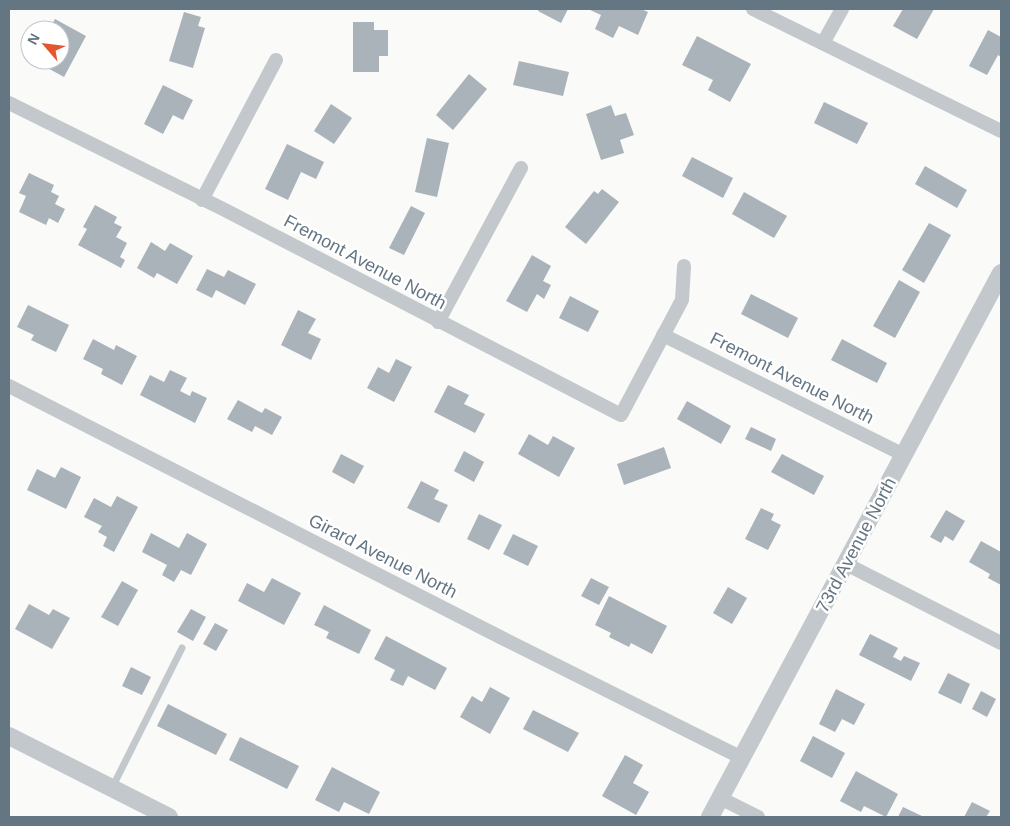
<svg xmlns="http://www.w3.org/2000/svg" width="1010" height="826" viewBox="0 0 1010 826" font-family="Helvetica,sans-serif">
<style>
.building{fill:#aab3b9}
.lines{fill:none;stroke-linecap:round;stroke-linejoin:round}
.service{stroke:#c3c8cc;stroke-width:7}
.minor{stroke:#c3c8cc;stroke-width:14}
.tertiary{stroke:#c3c8cc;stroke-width:18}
.labels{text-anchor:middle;stroke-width:5;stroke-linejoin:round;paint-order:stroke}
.street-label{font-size:18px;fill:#657683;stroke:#fff}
</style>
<rect width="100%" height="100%" fill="#fafaf8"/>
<!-- building -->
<g class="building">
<path d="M539 9H568L561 23 538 11Z"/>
<path d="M588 9H641L648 12 638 35 619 26 613 38 595 29 601 15Z"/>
<path d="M903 9H934L917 39 893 26Z"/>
<path d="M184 12 201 17 198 26 205 28 193 68 169 61Z"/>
<path d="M55 19 86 36 64 77 44 66 47 60H60V30H49Z"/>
<path d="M353 22H374V30H388V56H379V72H353Z"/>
<path d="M988 30 1001 37V57L998 55 987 75 969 66Z"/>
<path d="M697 36 751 64 730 102 708 90 713 80 682 65Z"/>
<path d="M519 61 569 72 563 96 513 85Z"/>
<path d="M469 74 487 89 453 130 436 115Z"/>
<path d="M163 85 193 100 183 120 173 115 163 134 144 124Z"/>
<path d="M824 102 868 123 857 144 814 123Z"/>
<path d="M331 104 352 118 334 144 314 131Z"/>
<path d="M611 105 615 116 626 113 634 135 620 140 624 153 601 160 586 114Z"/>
<path d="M427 138 449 143 437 197 415 192Z"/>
<path d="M287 144 324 162 316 179 301 172 288 200 265 189Z"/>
<path d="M692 157 733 178 723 198 682 176Z"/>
<path d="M925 166 967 190 957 208 915 184Z"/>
<path d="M29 173 54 185 51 192 59 196 55 204 65 209 58 223 49 218 46 225 19 212 26 196 19 193Z"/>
<path d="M602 189 619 202 586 244 565 227 594 191 598 194Z"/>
<path d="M744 192 787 216 774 238 732 214Z"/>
<path d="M95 205 117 217 114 223 122 227 116 237 127 243 120 257 125 260 121 268 78 245 87 229 83 227Z"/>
<path d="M411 206 425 213 404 255 389 248Z"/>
<path d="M929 223 951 235 924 283 902 270Z"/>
<path d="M151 242 165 251 170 243 193 256 177 284 157 273 154 278 137 268Z"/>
<path d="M532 255 551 266 543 281 551 285 544 299 537 294 527 312 506 301Z"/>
<path d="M207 269 224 277 228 270 256 284 245 305 216 290 212 298 196 290Z"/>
<path d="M899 280 920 292 895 338 873 326Z"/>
<path d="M751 294 798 318 788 338 741 314Z"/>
<path d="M570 296 599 311 588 332 559 318Z"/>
<path d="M28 305 69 325 56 352 31 340 34 335 17 327Z"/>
<path d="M298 310 316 319 308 333 321 339 311 360 281 345Z"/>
<path d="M93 339 114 350 116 345 137 356 122 385 101 374 103 369 83 359Z"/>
<path d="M842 339 887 363 877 383 831 360Z"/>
<path d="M396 359 412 367 394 402 367 388 378 367 389 373Z"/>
<path d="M170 370 187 378 180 391 190 396 192 391 207 398 195 423 140 395 150 375 164 382Z"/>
<path d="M448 385 469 395 464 404 485 414 475 433 434 412Z"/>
<path d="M238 400 262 413 265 408 282 417 272 435 255 426 252 432 227 419Z"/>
<path d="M687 401 731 426 721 444 677 419Z"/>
<path d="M751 427 776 439 771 451 745 439Z"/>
<path d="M529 434 548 445 553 436 575 448 559 477 518 454Z"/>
<path d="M664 447 671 468 624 485 617 464Z"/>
<path d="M464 451 484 462 474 482 454 471Z"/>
<path d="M341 454 364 466 354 484 332 472Z"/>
<path d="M782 454 824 476 814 495 771 472Z"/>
<path d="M61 467 81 477 66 509 27 490 37 469 55 478Z"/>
<path d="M421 481 439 490 434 499 448 505 439 523 407 508Z"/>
<path d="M117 496 138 507 114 552 103 546 107 537 98 532 102 526 84 517 94 498 111 507Z"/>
<path d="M761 508 774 514 771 520 781 525 768 550 745 539Z"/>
<path d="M946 510 965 521 953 541 945 536 941 543 930 537Z"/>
<path d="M479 514 502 525 489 550 467 539Z"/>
<path d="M151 533 179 548 187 533 207 544 191 575 181 570 174 582 162 575 167 565 142 552Z"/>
<path d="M513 534 538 546 528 566 503 554Z"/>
<path d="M981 541 1001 552V585L988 578 990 574 969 562Z"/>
<path d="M272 578 301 593 284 625 238 601 247 583 264 592Z"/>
<path d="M591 578 609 587 599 605 581 596Z"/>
<path d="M122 581 138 590 118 626 101 617Z"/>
<path d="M728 587 747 598 732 624 713 613Z"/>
<path d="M609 596 667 626 652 654 631 643 629 647 609 637 611 633 595 625Z"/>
<path d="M29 604 49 615 53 609 70 618 52 649 15 629Z"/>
<path d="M324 605 371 630 359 654 326 638 329 632 314 625Z"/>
<path d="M191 609 206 617 193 641 177 632Z"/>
<path d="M215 623 228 630 216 651 203 644Z"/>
<path d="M870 634 898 648 893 657 901 661 904 656 920 663 911 681 859 655Z"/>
<path d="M386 636 447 668 435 690 408 676 403 686 390 680 395 670 374 659Z"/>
<path d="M131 667 151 677 142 695 122 686Z"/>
<path d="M948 673 970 684 961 704 938 693Z"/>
<path d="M490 687 510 698 490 734 460 717 472 696 482 702Z"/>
<path d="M836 689 865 704 854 725 842 719 835 732 819 724Z"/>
<path d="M981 691 996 699 987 717 972 709Z"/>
<path d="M168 704 227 734 216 755 157 726Z"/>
<path d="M533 710 579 733 568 752 523 729Z"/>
<path d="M813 736 845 753 832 778 800 761Z"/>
<path d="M240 737 299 766 287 789 229 760Z"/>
<path d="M625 755 643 765 633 783 649 792 636 815 602 796Z"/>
<path d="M332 767 380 792 369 814 344 802 339 812 315 800Z"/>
<path d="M856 771 898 794 886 817 864 806 861 812 840 801Z"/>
<path d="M972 802 990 811 986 817H964Z"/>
<path d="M903 807 924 817H898Z"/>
</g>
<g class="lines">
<!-- service -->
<path class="service" d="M112 788 182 648"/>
<!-- minor -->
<g class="minor">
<path d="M753 9 1001 131"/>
<path d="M823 43 842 9"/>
<path d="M9 103 225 210 621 415 682 300 684 266"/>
<path d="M202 200 276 60"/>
<path d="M438 322 521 168"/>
<path d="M663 335 904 455"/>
<path d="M9 386 502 638 742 758"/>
<path d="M846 564 1001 643"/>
<path d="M720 798 758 817"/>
</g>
<!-- tertiary -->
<g class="tertiary">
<path d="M9 736 169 817"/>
<path d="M710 817 1001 273"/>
</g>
</g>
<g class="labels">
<!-- street labels -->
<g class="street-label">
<text transform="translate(365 262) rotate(28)" y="6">Fremont Avenue North</text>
<text transform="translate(792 378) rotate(27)" y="6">Fremont Avenue North</text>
<text transform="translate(856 545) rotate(-62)" y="6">73rd Avenue North</text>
<text transform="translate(383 556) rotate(27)" y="6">Girard Avenue North</text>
</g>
</g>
<!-- border -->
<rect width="1010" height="826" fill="none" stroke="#657683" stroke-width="20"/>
<!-- north arrow -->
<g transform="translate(45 45) rotate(298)"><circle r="24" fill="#ffffff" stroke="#c1c8cd"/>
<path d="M0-4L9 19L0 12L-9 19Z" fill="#e4572e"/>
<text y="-8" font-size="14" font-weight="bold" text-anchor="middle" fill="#657683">N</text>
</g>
</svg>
